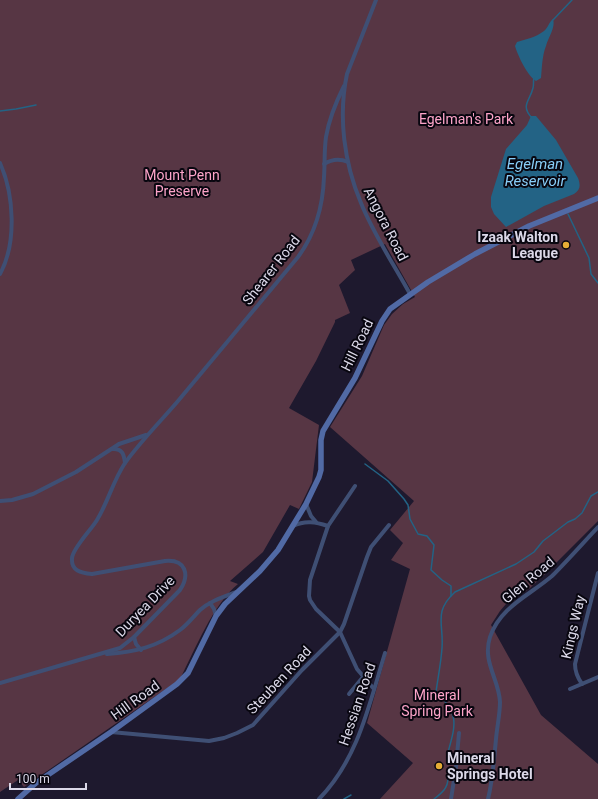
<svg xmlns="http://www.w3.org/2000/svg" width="598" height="799" viewBox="0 0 598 799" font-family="Roboto,sans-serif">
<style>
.green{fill:#573644}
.water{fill:#236385}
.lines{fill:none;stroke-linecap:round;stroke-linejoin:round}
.stream{stroke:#236385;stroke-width:1.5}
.street{stroke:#3f4f74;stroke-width:4}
.secondary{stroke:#516aa5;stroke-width:5.5}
.poi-dot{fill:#e6ad36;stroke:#08060f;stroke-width:1.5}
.labels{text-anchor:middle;stroke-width:4;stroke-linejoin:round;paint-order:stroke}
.park-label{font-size:14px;fill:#fda4c9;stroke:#08060f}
.street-label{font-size:14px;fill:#dbd8e8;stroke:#08060f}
.poi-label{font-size:14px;font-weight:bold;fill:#dbd8e8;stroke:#08060f;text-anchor:end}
.water-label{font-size:15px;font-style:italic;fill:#88cdf7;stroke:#08060f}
</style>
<rect width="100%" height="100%" fill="#1e192e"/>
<!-- green -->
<path class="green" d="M0 0H598V521L543 576 530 588 506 604 500 611 491 625 541 715 598 764V799H380L413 763 367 723 410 569 391 560 403 543 390 530 414 501 330 427 362 376 384 325 392 314 403 304 415 297 385 244 351 260 355 270 339 285 350 313 335 320V322L316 361 289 408 319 425 312 482 299 509 290 505 263 552 230 581 238 584C212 606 196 648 181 677L176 682 24 787 18 780 0 792Z"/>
<!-- water -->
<g class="water">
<path d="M553 19C556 27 548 38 546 46 542 56 542 68 541 78L536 81C527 75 518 56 515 46L517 42C526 39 535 38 544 31 548 28 549 22 553 19Z"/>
<path d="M531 116H536L556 140 578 178C581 186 580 190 574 194L544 206 506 227 494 214 491 207V197L506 149 527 125Z"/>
</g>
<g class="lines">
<!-- stream -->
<g class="stream">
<path d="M553 20 572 0"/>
<path d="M0 111 16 109 36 105"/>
<path d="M532 118C520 105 530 101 533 88 534 84 533 81 534 78"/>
<path d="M568 214 589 258 591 274 598 283"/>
<path d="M365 464 388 481 404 499 408 505 410 519 418 534 427 536 434 545 431 570 442 580 451 586V596"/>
<path d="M447 756C455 726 461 715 436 692 438 677 441 663 442 648 444 624 433 612 455 592L516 564 534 552 543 541 568 522 575 519 582 513 591 496 598 492"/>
<path d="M344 799 351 795"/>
<path d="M434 799C442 793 448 788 448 778"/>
</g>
<!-- street -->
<g class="street">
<path d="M376 0 347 74C338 116 344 163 361 203 373 233 394 265 410 294"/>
<path d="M0 163C14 194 17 243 0 274"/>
<path d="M324 164C332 159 339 158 348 162"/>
<path d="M112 449C122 448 124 454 125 463"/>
<path d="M355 486 328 526 310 580 309 596 310 600 316 609 340 632 357 669 374 689"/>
<path d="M0 501 12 500 33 494 76 472 119 444 146 435"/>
<path d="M306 504 311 516 316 522"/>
<path d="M293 526C305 520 316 522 328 526"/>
<path d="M210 603 214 609 216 616"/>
<path d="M134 637 136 644 141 650"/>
<path d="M107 654C135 652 157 647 180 630 188 624 193 617 200 610 210 601 223 597 236 592"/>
<path d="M0 683 120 648 134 637 180 590C190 575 186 559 165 561L92 574C81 573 71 571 72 558 73 548 91 530 97 520 108 502 113 481 125 463 141 441 160 422 178 401 218 353 258 305 298 257 315 234 323 206 324 177 325 164 324 151 326 137 329 119 336 102 344 86"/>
<path d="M582 684C577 677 575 672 575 664L598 573"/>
<path d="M570 689 598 677"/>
<path d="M349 694 363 677"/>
<path d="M111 732 209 741 224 738 237 733 253 725 302 670 340 632 344 624 367 557 371 547 389 525"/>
<path d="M319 799C358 759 369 705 385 653"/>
<path d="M451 799 456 767 459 733"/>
<path d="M488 799C493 779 494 759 496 739 497 727 500 714 500 702 499 679 482 662 490 637 500 607 530 595 552 576 568 560 583 543 598 527"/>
</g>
<!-- secondary -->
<path class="secondary" d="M18 799 36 783 111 732 177 684 188 673 216 616 225 604 260 571 278 550 306 504 319 477 321 470V440L323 431 355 378 382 321 390 309 428 282 475 254 529 226 598 198"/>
</g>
<!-- markers -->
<g class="poi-dot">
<circle cx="566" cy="245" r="4"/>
<circle cx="439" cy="766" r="4"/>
</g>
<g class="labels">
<!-- park labels -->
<g class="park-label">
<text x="466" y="124">Egelman's Park</text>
<text x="182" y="180">Mount Penn<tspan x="182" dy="16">Preserve</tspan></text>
<text x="437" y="700">Mineral<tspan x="437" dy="16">Spring Park</tspan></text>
</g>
<!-- street labels -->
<g class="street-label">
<text transform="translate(386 224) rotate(63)" y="5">Angora Road</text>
<text transform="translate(271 270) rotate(-52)" y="5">Shearer Road</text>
<text transform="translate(357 345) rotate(-64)" y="5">Hill Road</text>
<text transform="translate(528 580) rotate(-40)" y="5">Glen Road</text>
<text transform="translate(145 606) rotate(-46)" y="5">Duryea Drive</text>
<text transform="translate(573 627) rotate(-77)" y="5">Kings Way</text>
<text transform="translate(279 680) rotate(-47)" y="5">Steuben Road</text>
<text transform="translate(135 700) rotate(-36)" y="5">Hill Road</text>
<text transform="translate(357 704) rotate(-71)" y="5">Hessian Road</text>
</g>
<!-- poi labels -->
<g class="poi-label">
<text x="558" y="242">Izaak Walton<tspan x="558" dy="16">League</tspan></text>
<text x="447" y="763" text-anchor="start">Mineral<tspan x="447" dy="16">Springs Hotel</tspan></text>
</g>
<!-- water labels -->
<g class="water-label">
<text x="535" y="169">Egelman<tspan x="535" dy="17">Reservoir</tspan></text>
</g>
</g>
<!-- scale -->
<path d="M10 783v6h76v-6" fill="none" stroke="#dbd8e8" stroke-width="2"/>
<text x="16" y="783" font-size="12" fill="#dbd8e8" stroke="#08060f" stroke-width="3" paint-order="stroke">100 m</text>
</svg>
